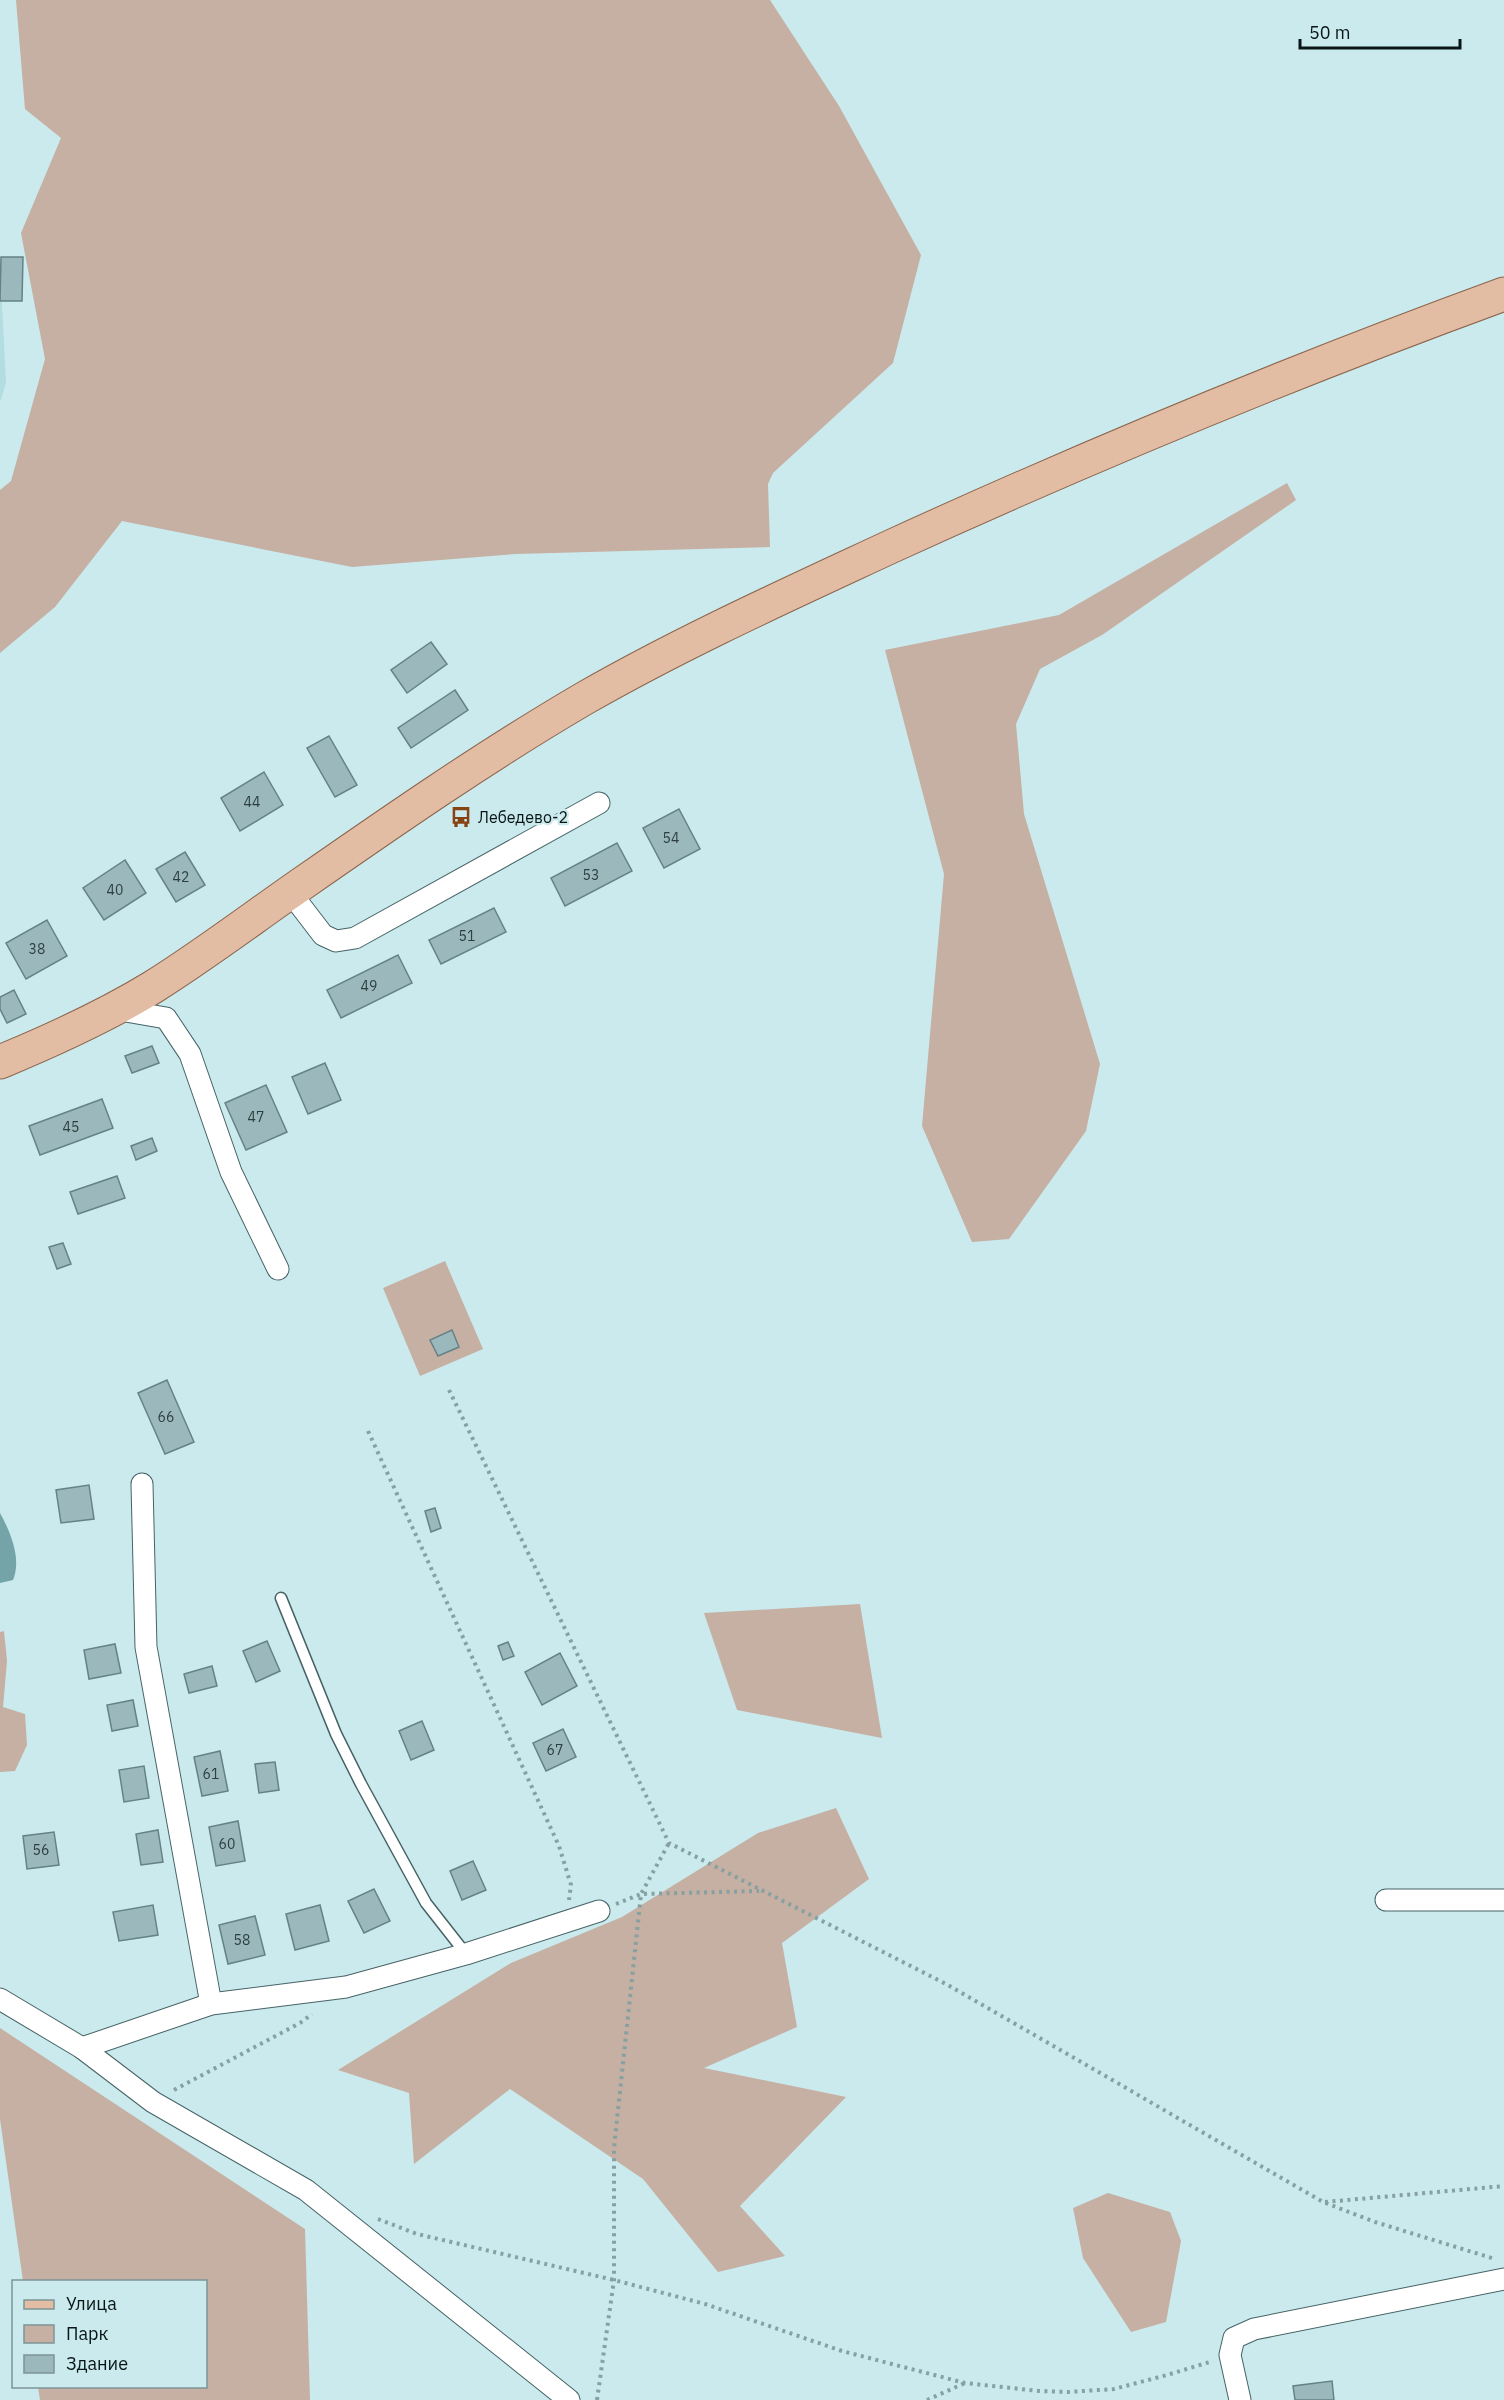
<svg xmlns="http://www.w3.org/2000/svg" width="1504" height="2400" viewBox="0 0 1504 2400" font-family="'IBM Plex Sans',sans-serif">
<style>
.built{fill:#b4dde1}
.green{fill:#c6afa3}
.water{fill:#74a3a8}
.building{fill:#9bb9bc;stroke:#658286;stroke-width:1.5}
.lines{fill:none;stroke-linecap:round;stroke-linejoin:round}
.lane-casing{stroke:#476366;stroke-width:13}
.street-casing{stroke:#476366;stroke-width:23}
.primary-casing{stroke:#8b644b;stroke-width:35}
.path{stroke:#87a0a2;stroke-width:4;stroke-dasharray:3 4.5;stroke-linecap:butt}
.lane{stroke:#fff;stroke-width:10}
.street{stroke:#fff;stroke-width:21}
.primary{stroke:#e3bca4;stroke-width:33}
.labels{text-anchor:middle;stroke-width:4.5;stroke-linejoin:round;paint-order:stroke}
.number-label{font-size:14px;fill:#2e3e40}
.poi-label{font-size:16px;fill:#091516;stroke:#caeaed;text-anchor:start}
</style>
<rect width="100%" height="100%" fill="#caeaed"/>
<!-- built -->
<path class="built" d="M0 268 6 383 0 402Z"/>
<!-- green -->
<g class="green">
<path d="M16 0H770L839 106 921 255 893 363 773 473 768 484 770 547 515 554 352 567 122 521 55 607 0 653V490L11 481 45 359 21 233 61 138 25 109Z"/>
<path d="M1287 483 1296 500 1102 635 1040 669 1016 724 1024 814 1100 1064 1086 1131 1009 1239 972 1242 922 1126 944 874 885 650 1059 615Z"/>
<path d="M445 1261 483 1349 420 1376 383 1288Z"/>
<path d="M860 1604 882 1738 737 1710 704 1613Z"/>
<path d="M4 1631 7 1661 3 1707 25 1714 27 1745 15 1771 0 1772V1632Z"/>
<path d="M836 1808 869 1879 782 1943 797 2027 704 2068 846 2097 740 2206 785 2256 718 2272 643 2179 510 2089 414 2164 409 2093 338 2070 511 1963 622 1917 758 1833Z"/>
<path d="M0 2028 305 2229 310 2400H40L38 2387 206 2386V2282L23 2281 0 2119Z"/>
<path d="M1108 2193 1170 2212 1181 2241 1166 2322 1131 2332 1083 2258 1073 2208Z"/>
</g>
<!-- water -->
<path class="water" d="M0 1513C10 1531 22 1559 13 1580L0 1583Z"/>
<!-- building -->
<g class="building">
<path d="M1 257H23L22 301H0Z"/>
<path d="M431 642 447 664 407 693 391 670Z"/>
<path d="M455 690 468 710 411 748 398 728Z"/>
<path d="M329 736 357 785 335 797 307 748Z"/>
<path d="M264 772 283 805 240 831 221 798Z"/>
<path d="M679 809 700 849 664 868 643 828Z"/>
<path d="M617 843 632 871 565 906 551 878Z"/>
<path d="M185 852 205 885 176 902 156 869Z"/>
<path d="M125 860 146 893 104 920 83 888Z"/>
<path d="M494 908 506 932 441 964 429 940Z"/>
<path d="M47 920 67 956 26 979 6 943Z"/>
<path d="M398 955 412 983 341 1018 327 990Z"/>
<path d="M14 990 26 1014 7 1023 0 1009V997Z"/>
<path d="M152 1046 159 1063 132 1073 125 1056Z"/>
<path d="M325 1063 341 1100 308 1114 292 1077Z"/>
<path d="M266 1085 287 1132 246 1150 225 1103Z"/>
<path d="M102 1099 113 1128 40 1155 29 1126Z"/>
<path d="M152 1138 157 1151 136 1160 131 1146Z"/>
<path d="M117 1176 125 1198 78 1214 70 1192Z"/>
<path d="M63 1243 71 1264 57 1269 49 1247Z"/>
<path d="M452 1330 459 1347 438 1356 430 1340Z"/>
<path d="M167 1380 194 1442 165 1454 138 1393Z"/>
<path d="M89 1485 94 1519 61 1523 56 1490Z"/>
<path d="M435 1508 441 1528 431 1532 425 1511Z"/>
<path d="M267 1641 280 1671 256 1682 243 1651Z"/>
<path d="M508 1642 514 1656 503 1660 498 1646Z"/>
<path d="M115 1644 121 1673 89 1679 84 1650Z"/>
<path d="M560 1653 577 1686 542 1705 525 1672Z"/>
<path d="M212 1666 217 1686 189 1693 184 1674Z"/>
<path d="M133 1700 138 1726 112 1731 107 1705Z"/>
<path d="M422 1721 434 1750 411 1760 399 1731Z"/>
<path d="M563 1729 576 1757 546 1771 533 1743Z"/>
<path d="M220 1751 228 1791 202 1796 194 1757Z"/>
<path d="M275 1762 279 1790 259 1793 255 1764Z"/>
<path d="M144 1766 149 1798 124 1802 119 1770Z"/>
<path d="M238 1821 245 1861 216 1866 209 1827Z"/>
<path d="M158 1830 163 1862 141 1865 136 1834Z"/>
<path d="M54 1832 59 1865 27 1869 23 1836Z"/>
<path d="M473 1861 486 1890 462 1900 450 1871Z"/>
<path d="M374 1889 390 1921 364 1933 348 1901Z"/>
<path d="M153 1905 158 1935 119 1941 113 1912Z"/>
<path d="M320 1905 329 1941 295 1950 286 1914Z"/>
<path d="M255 1916 265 1955 228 1964 219 1925Z"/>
<path d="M1332 2381 1334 2400H1295L1293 2386Z"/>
</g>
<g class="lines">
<defs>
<path id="lane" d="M281 1598 336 1734 361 1784 426 1903 466 1954"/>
<g id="street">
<path d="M290 892 323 935 336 941 355 938 599 803"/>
<path d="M114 1009 166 1018 190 1054 231 1172 278 1269"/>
<path d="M142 1484 146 1647 211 2004"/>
<path d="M1386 1900H1504"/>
<path d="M0 1999 82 2048 153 2102 306 2190 569 2400"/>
<path d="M82 2048 211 2004 346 1987 466 1954 599 1911"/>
<path d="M1240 2400 1230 2355 1234 2338 1254 2329 1504 2279"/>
</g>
<path id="primary" d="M0 1062C53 1040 104 1017 153 987 201 957 246 923 293 890 388 824 484 757 585 698 683 642 787 595 890 547 1091 455 1296 370 1504 294"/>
</defs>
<!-- lane casing -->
<use href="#lane" class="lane-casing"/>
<!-- street casing -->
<use href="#street" class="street-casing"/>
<!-- primary casing -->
<use href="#primary" class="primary-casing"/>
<!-- path -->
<g class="path">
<path d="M449 1390 669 1843 948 1985 1323 2202 1375 2222 1495 2259"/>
<path d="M368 1431 559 1846 571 1885 569 1900"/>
<path d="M616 1904 641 1894 759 1891"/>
<path d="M174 2090 300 2023 312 2014"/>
<path d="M1325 2202 1504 2186"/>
<path d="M378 2219 417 2234 614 2280 705 2304 842 2351 965 2383 1039 2391 1068 2392 1114 2389 1167 2375 1213 2361"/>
<path d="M597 2400 614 2280V2148L641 1894 669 1843"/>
<path d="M927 2400 965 2383"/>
</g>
<!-- lane -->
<use href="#lane" class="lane"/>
<!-- street -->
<use href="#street" class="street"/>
<!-- primary -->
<use href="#primary" class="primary"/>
</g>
<!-- icons -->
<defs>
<symbol id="bus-bare" viewBox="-9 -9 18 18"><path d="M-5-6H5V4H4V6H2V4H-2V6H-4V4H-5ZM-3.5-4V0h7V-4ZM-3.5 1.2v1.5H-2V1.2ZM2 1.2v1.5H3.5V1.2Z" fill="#864314" stroke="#caeaed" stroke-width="2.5" paint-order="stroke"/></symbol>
</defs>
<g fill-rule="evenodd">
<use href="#bus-bare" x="446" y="802" width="30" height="30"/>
</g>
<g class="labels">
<!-- number labels -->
<g class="number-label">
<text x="252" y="807">44</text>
<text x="671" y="843">54</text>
<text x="591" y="880">53</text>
<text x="181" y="882">42</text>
<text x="115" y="895">40</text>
<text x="467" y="941">51</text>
<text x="37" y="954">38</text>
<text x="369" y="991">49</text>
<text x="256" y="1122">47</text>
<text x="71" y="1132">45</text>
<text x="166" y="1422">66</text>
<text x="555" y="1755">67</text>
<text x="211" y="1779">61</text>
<text x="227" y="1849">60</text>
<text x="41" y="1855">56</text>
<text x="242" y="1945">58</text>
</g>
<!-- poi labels -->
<g class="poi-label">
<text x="478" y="823">Лебедево-2</text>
</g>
</g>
<!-- legend -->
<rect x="12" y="2280" width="195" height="108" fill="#caeaed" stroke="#7d9597" stroke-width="1.5"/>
<rect x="24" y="2300" width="30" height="9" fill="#e3bca4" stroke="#7d9597" stroke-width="1.5"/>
<text x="66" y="2310" font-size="18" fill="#091516">Улица</text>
<rect x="24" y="2325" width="30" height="18" fill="#c6afa3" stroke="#7d9597" stroke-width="1.5"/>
<text x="66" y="2340" font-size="18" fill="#091516">Парк</text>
<rect x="24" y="2355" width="30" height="18" fill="#9bb9bc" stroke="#7d9597" stroke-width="1.5"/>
<text x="66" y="2370" font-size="18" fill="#091516">Здание</text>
<!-- scale -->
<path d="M1300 39v9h160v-9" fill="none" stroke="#091516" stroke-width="3"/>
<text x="1309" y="39" font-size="18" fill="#091516" stroke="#caeaed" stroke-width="4.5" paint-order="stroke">50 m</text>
</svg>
